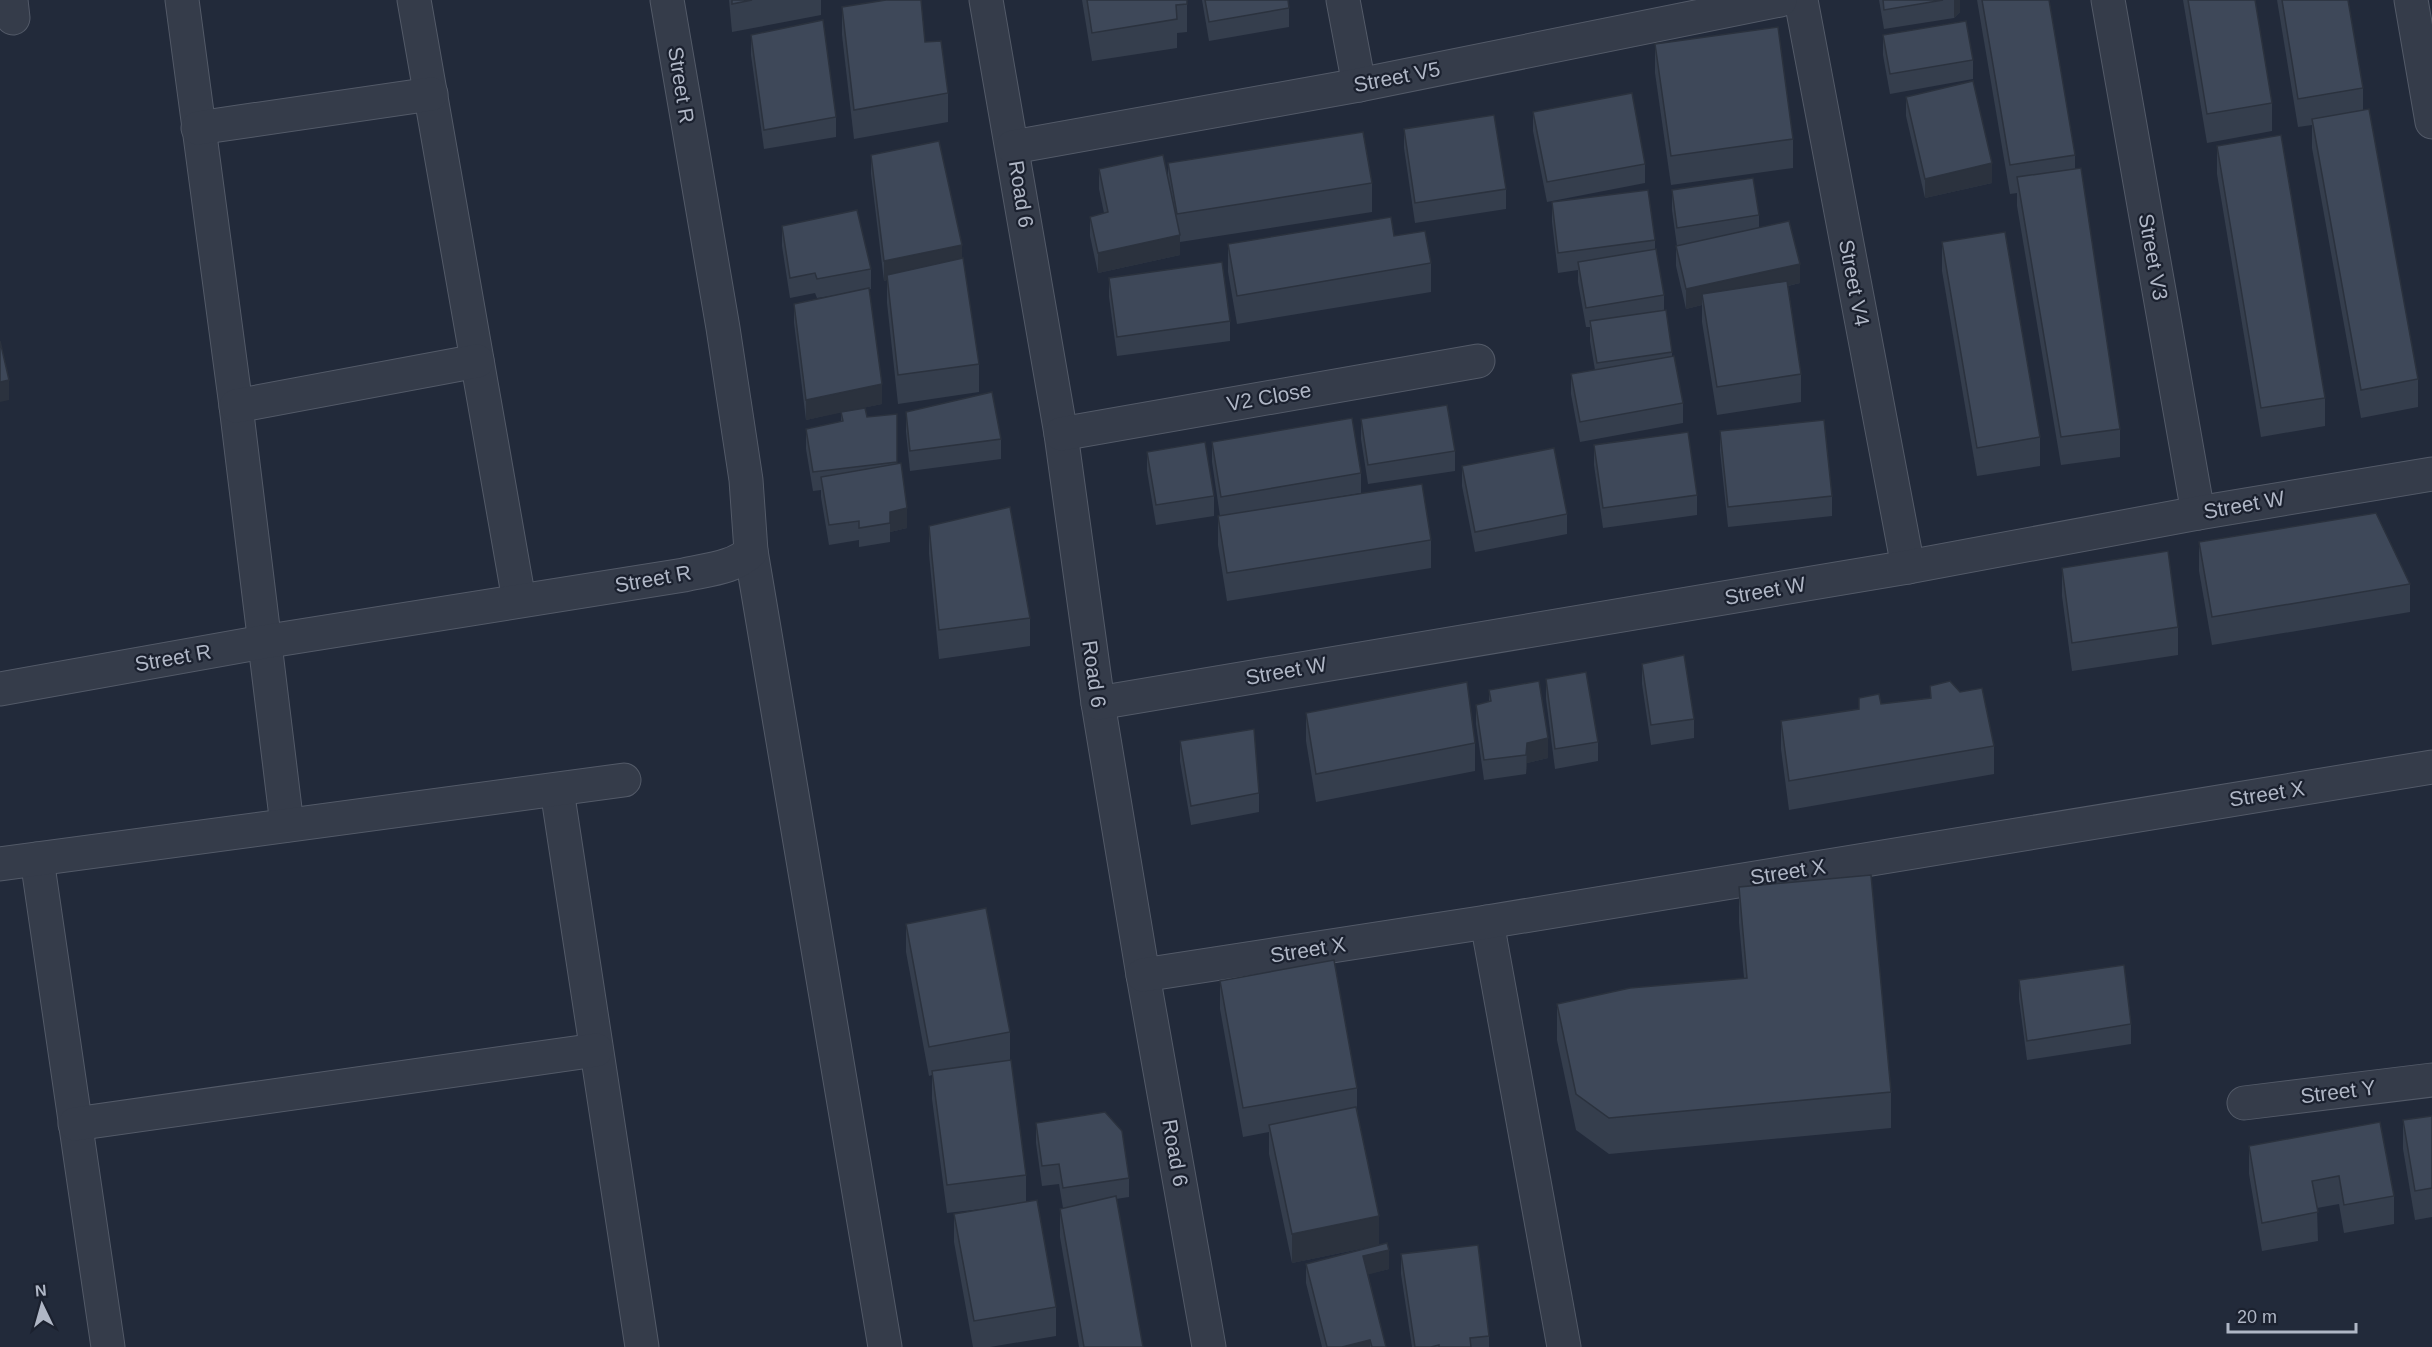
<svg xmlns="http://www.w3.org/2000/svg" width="2432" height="1347" viewBox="0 0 2432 1347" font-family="Helvetica,sans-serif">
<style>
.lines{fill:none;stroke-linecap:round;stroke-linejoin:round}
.minor-casing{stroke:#535a68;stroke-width:35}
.minor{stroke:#353c4a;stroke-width:33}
.wall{fill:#353e4d}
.shaded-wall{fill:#2b323e}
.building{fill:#3e4859;stroke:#2b323e;stroke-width:1.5}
.labels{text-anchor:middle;stroke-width:4.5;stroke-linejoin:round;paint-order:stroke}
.street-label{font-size:21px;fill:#b0b7c6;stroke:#1b212f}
</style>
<rect width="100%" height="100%" fill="#222a3a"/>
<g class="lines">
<defs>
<g id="minor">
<path d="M11 0 13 18"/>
<path d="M182 0 236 406 287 825"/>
<path d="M414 0 519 600"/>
<path d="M986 0 1061 434 1098 703 1143 975 1209 1347"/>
<path d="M1343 0 1359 85"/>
<path d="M1801 0 1908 567"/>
<path d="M2108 0 2198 513"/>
<path d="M2411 0 2432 122"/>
<path d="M198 128 431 94"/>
<path d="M1013 147 1359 85 1780 0"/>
<path d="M236 406 477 361"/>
<path d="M1061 434 1478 361"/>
<path d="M751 551 885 1347"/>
<path d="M0 689 263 642 684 575C705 570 736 568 751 551L746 480 723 328 667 0"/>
<path d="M1098 703 1908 567 2198 513 2432 474"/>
<path d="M557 790 642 1347"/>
<path d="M37 859 108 1347"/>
<path d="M0 864 624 780"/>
<path d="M1487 922 1564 1347"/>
<path d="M1143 975 1487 922 2432 767"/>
<path d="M2244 1103 2432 1080"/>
<path d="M75 1124 596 1050"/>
</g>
</defs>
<!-- minor casing -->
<use href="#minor" class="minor-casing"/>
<!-- minor -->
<use href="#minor" class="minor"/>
</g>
<!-- wall -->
<g class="wall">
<path d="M729 0H821V15L732 32Z"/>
<path d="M1082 0H1187V32L1177 33V48L1092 61Z"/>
<path d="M1202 0H1288L1289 8V27L1209 41Z"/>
<path d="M1879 0H1960V12L1954 18 1884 29Z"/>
<path d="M1977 0H2049L2075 155V169L2120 429V457L2061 465 2017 206V193L2010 194Z"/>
<path d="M2183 0H2255L2272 103V131L2207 143Z"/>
<path d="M2277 0H2348L2363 88V110L2418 379V407L2361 418 2312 148V125L2298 127Z"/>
<path d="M842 7 925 42 948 93V122L854 139 842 35Z"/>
<path d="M751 35 836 117V137L764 149 751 55Z"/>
<path d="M1883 35 1973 60V79L1890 94 1883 55Z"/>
<path d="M1655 44 1793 139V168L1671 185 1655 73Z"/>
<path d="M1906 97 1992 183 1925 198 1906 116Z"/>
<path d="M1533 112 1645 164V183L1547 202 1533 131Z"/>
<path d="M1404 129 1506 189V209L1415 223 1404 148Z"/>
<path d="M2217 146 2325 398V426L2261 437 2217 174Z"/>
<path d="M871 155 962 258 979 364V392L898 404 887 303V280L884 281 871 174Z"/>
<path d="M1168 163 1372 183V212L1180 242V255L1098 273 1090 236V217L1104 213 1099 189V169L1168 181Z"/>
<path d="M1672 190 1759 215V228L1800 283 1788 286 1801 374V402L1717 415 1702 322V305L1686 309 1676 266V246H1677L1672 210Z"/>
<path d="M1552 202 1655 240V249L1664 295V310L1672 352V356L1683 403V423L1580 442 1571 394V374L1595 370 1590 341V327H1586L1578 282V270L1558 273 1552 222Z"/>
<path d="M782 226 871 269V289H869L882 404 851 410 867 417 897 414V463L907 528 890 532V542L859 547V540L829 545 821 497V490L813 491 806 449V429L841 422V412L806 420 794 323V304L843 294 817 298 815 293 790 298 782 246Z"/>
<path d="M1394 236 1431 263V292L1237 324 1228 272V244Z"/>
<path d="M1942 242 2040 437V466L1977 476 1942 271Z"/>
<path d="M1109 278 1230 321V341L1117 356 1109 297Z"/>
<path d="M906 412 1001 439V459L910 471 906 432Z"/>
<path d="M1361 419 1455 451V471L1368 484 1361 439Z"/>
<path d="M1720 431 1832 496V516L1728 527 1720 451Z"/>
<path d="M1212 442 1361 473V493L1260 510 1431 540V568L1227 601 1218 545V516H1220L1212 462Z"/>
<path d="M1594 445 1697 495V515L1603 528 1594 465Z"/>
<path d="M1147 452 1214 496V516L1156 525 1147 471Z"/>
<path d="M1462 466 1567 514V534L1475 552 1462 486Z"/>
<path d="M929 526 1030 618V646L939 659 929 554Z"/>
<path d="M2199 542 2410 584V612L2212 645 2199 571Z"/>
<path d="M2062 568 2178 627V655L2072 671 2062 596Z"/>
<path d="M1642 664 1694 719V738L1651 745 1642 684Z"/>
<path d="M1546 679 1598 742V761L1555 769 1546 699Z"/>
<path d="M1930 686 1994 746V774L1789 810 1781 749V721L1859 709 1881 704 1930 698Z"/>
<path d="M1489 690 1548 758 1527 763 1526 774 1484 780 1476 724V705L1489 702Z"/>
<path d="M1306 713 1475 743V771L1316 802 1306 741Z"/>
<path d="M1180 741 1259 793V812L1191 825 1180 761Z"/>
<path d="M1739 887 1891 1092V1128L1609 1154 1576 1130 1557 1040V1004L1744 978 1739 923Z"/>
<path d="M906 924 1010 1032V1060L1001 1062 1026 1175V1202L1056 1307V1336L990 1347H973L954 1242V1214L990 1208 947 1213 932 1099V1075L929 1076 906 952Z"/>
<path d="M2019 980 2131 1024V1044L2027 1060 2019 999Z"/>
<path d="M1220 981 1357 1088V1109L1379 1245 1292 1263 1269 1154V1132L1243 1137 1220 1009Z"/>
<path d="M2432 1116V1217L2415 1220 2403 1149V1120Z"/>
<path d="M2380 1122 2394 1196V1224L2344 1233 2339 1204 2317 1208 2318 1241 2262 1251 2249 1174V1146Z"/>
<path d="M1036 1123 1129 1178V1197L1116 1199 1143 1347H1079L1060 1237V1209L1071 1206 1063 1208 1059 1184 1042 1186 1036 1143Z"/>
<path d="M1401 1254 1489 1336V1347H1412L1401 1274Z"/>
<path d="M1306 1264 1389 1269 1368 1274 1386 1347H1322L1306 1283Z"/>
</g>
<!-- shaded-wall -->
<g class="shaded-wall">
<path d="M1954 0H1960V12L1954 18Z"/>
<path d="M1992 163V183L1925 198V179Z"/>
<path d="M1180 235V255L1098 273V253Z"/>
<path d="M962 245V264L887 275V280L884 281V261Z"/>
<path d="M1800 264V283L1704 305 1702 294V305L1686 309V289Z"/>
<path d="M9 380V400L0 402V382Z"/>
<path d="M882 384V404L806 420V400Z"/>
<path d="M907 508V528L890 532V512Z"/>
<path d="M1548 738V758L1527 763 1526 774 1527 743Z"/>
<path d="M1379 1216V1245L1292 1263V1234Z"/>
<path d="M1389 1250V1269L1363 1276V1256Z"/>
<path d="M1370 1340V1347H1342Z"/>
</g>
<!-- building -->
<g class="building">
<path d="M732 0H752L732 4Z"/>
<path d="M886 0H921L925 42 941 41 948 93 854 110 842 7Z"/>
<path d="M1087 0H1187V4L1176 5 1177 19 1092 33Z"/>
<path d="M1205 0H1288L1289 8 1209 22Z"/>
<path d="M1883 0H1943L1884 10Z"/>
<path d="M1982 0H2049L2075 155 2010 165Z"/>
<path d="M2188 0H2255L2272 103 2207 114Z"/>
<path d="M2282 0H2348L2363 88 2298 99Z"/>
<path d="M823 20 836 117 764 130 751 35Z"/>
<path d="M1966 21 1973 60 1890 74 1883 35Z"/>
<path d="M1778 27 1793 139 1671 156 1655 44Z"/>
<path d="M1973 81 1992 163 1925 179 1906 97Z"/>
<path d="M1632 93 1645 164 1547 182 1533 112Z"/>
<path d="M2369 109 2418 379 2361 390 2312 119Z"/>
<path d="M1494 115 1506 189 1415 203 1404 129Z"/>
<path d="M1363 132 1372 183 1177 214 1168 163Z"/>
<path d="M2281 135 2325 398 2261 408 2217 146Z"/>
<path d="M939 141 962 245 884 261 871 155Z"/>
<path d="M1163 155 1180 235 1098 253 1090 217 1108 212 1099 169Z"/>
<path d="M2081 168 2120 429 2061 437 2017 177Z"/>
<path d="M1753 178 1759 215 1677 228 1672 190Z"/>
<path d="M1648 190 1655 240 1558 253 1552 202Z"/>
<path d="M857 210 871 269 817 279 815 273 790 278 782 226Z"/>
<path d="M1391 217 1394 236 1425 231 1431 263 1237 296 1228 244Z"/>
<path d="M1789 221 1800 264 1686 289 1676 246Z"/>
<path d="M2005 232 2040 437 1977 448 1942 242Z"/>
<path d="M1656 249 1664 295 1586 308 1578 262Z"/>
<path d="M963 258 979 364 898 375 887 275Z"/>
<path d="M1222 262 1230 321 1117 337 1109 278Z"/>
<path d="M1787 281 1801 374 1717 387 1702 294Z"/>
<path d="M869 288 882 384 806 400 794 304Z"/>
<path d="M1666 310 1672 352 1597 363 1590 321Z"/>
<path d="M0 341 9 380 0 382Z"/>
<path d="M1674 356 1683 403 1580 422 1571 374Z"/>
<path d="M992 392 1001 439 910 451 906 412Z"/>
<path d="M1447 405 1455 451 1368 465 1361 419Z"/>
<path d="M865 408 867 417 897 414V462L813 472 806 429 843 421 841 412Z"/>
<path d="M1352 418 1361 473 1221 497 1212 442Z"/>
<path d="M1824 420 1832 496 1728 507 1720 431Z"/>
<path d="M1688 432 1697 495 1603 508 1594 445Z"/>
<path d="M1205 442 1214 496 1156 505 1147 452Z"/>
<path d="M1554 448 1567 514 1475 532 1462 466Z"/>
<path d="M901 463 907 508 890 512V523L859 528V521L829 525 821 477Z"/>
<path d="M1422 484 1431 540 1227 573 1218 516Z"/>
<path d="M1010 507 1030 618 939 630 929 526Z"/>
<path d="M2376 513 2410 584 2212 617 2199 542Z"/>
<path d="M2168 551 2178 627 2072 643 2062 568Z"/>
<path d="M1684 655 1694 719 1651 725 1642 664Z"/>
<path d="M1586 672 1598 742 1555 749 1546 679Z"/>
<path d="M1539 681 1548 738 1527 743 1526 755 1484 760 1476 705 1491 701 1489 690Z"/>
<path d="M1950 681 1960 692 1982 688 1994 746 1789 781 1781 721 1859 709V698L1879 694 1881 704 1931 698 1930 686Z"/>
<path d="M1467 682 1475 743 1316 774 1306 713Z"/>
<path d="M1254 729 1259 793 1191 806 1180 741Z"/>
<path d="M1871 875 1891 1092 1609 1118 1576 1094 1557 1004 1630 988 1747 978 1739 887Z"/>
<path d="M986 908 1010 1032 929 1047 906 924Z"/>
<path d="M1334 960 1357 1088 1243 1108 1220 981Z"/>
<path d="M2124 965 2131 1024 2027 1041 2019 980Z"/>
<path d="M1011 1060 1026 1175 947 1185 932 1071Z"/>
<path d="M1356 1107 1379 1216 1292 1234 1269 1125Z"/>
<path d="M1105 1112 1122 1131 1129 1178 1063 1188 1059 1164 1042 1166 1036 1123Z"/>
<path d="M2432 1116V1188L2415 1191 2403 1120Z"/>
<path d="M2380 1122 2394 1196 2344 1205 2339 1176 2312 1181 2318 1212 2262 1223 2249 1146Z"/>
<path d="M1116 1196 1143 1347H1084L1060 1209Z"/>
<path d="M1037 1200 1056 1307 974 1321 954 1214Z"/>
<path d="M1387 1243 1389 1250 1363 1256 1386 1347H1372L1370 1340 1342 1347H1327L1306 1264Z"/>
<path d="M1478 1245 1489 1336 1470 1338 1471 1347H1439V1345L1431 1347H1415L1401 1254Z"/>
</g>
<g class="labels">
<!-- street labels -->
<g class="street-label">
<text transform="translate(1397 77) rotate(-11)" y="7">Street V5</text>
<text transform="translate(681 85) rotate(81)" y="7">Street R</text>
<text transform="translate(1021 194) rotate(81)" y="7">Road 6</text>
<text transform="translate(2153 257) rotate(80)" y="7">Street V3</text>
<text transform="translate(1854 283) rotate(79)" y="7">Street V4</text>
<text transform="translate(1269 397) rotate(-10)" y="7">V2 Close</text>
<text transform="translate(2244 505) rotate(-10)" y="7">Street W</text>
<text transform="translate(653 579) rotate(-10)" y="7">Street R</text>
<text transform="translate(1765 591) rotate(-10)" y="7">Street W</text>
<text transform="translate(173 658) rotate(-10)" y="7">Street R</text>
<text transform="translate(1286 671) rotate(-10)" y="7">Street W</text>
<text transform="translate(1094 674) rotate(82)" y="7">Road 6</text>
<text transform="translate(2267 794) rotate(-9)" y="7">Street X</text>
<text transform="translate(1788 872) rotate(-9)" y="7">Street X</text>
<text transform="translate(1308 950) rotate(-9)" y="7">Street X</text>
<text transform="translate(2338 1092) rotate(-7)" y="7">Street Y</text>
<text transform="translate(1175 1153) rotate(80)" y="7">Road 6</text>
</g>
</g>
<!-- north arrow -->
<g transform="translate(42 1305) rotate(355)" stroke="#1b212f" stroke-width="4.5" paint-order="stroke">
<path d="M0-4.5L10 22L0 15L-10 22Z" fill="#b0b7c6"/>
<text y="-9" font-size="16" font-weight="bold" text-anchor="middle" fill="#b0b7c6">N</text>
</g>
<!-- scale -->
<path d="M2228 1323v9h128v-9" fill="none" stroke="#b0b7c6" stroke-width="3"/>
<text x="2237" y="1323" font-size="18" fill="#b0b7c6" stroke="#1b212f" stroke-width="4.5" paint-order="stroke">20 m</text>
</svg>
